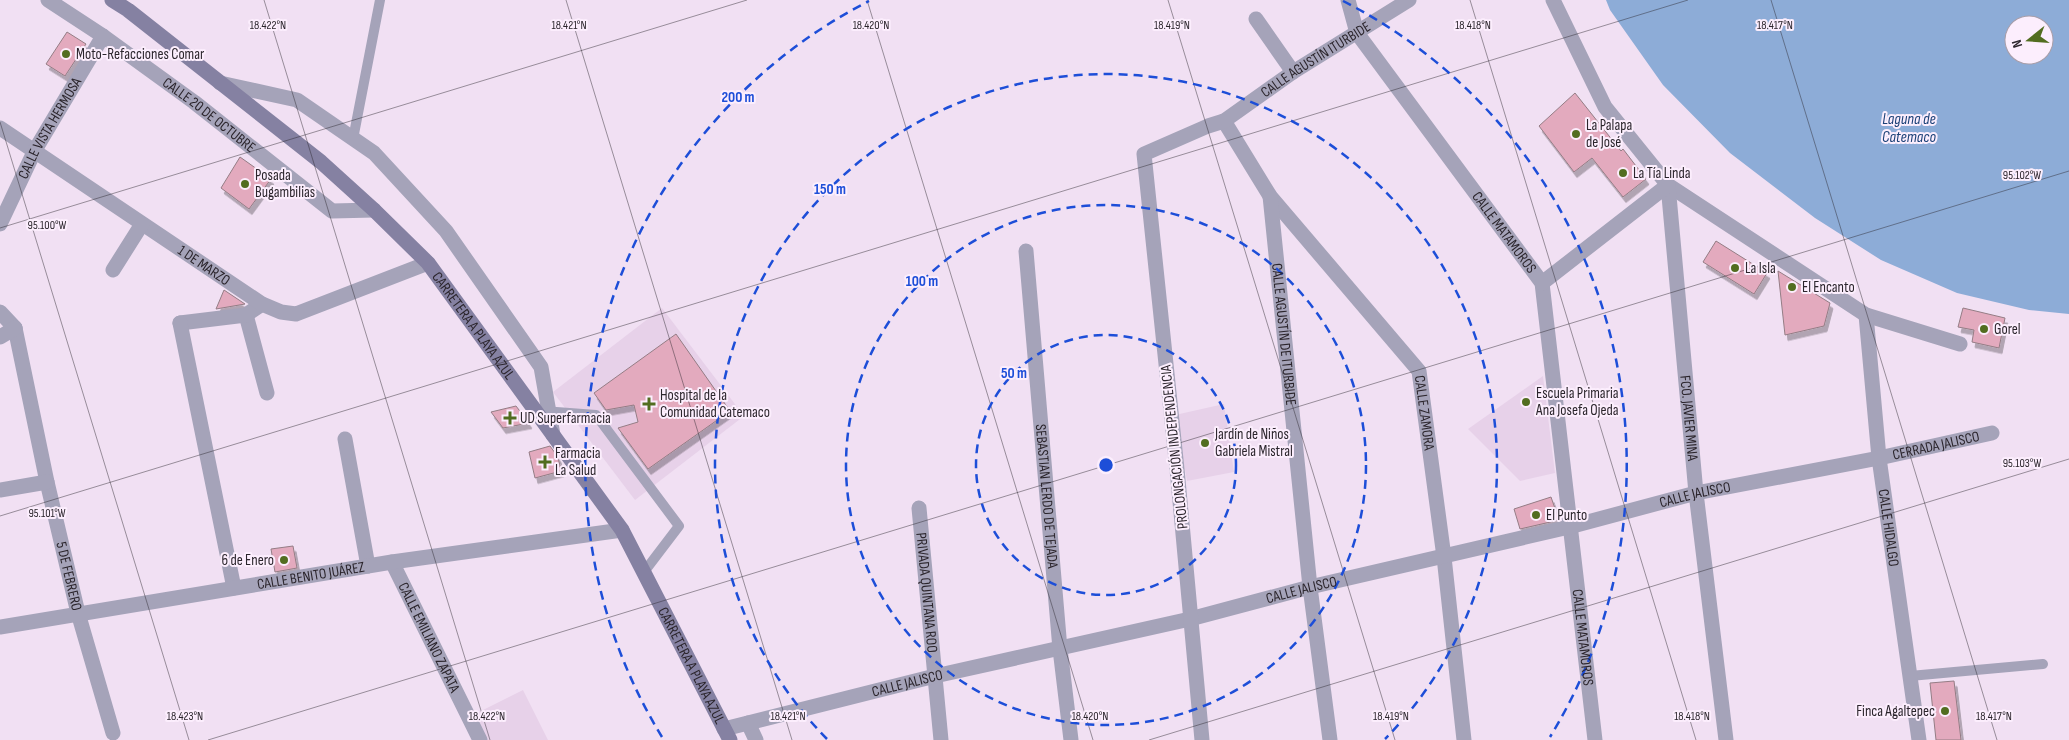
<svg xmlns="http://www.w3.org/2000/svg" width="2069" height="740" viewBox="0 0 2069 740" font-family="'Sofia Sans Condensed',sans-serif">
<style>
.built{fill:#e7d1e9}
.water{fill:#8dacd7;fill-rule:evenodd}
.building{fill:#e3aabe;stroke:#947d85;filter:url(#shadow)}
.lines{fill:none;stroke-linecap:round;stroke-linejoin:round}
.service{stroke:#a5a3b9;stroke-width:10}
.pedestrian{stroke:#a5a3b9;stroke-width:15}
.minor{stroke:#a5a3b9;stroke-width:15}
.secondary{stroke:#8581a2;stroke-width:15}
.ticks{fill:none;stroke:#2b252c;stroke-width:1;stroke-opacity:0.45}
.ring{fill:none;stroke:#1d4ed8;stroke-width:2.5;stroke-dasharray:9 6}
.poi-dot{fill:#526d20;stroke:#fceefd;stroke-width:2}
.labels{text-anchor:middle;stroke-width:4;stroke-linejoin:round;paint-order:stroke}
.poi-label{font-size:15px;fill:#2b252c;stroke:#fceefd;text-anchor:start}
.street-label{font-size:15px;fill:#2b252c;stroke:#fceefd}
.water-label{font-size:16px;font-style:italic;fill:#1b4177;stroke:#fceefd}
.ticks-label{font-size:12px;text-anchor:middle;fill:#2b252c;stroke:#fceefd;stroke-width:4;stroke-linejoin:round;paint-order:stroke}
.centre{fill:#1d4ed8;stroke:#fceefd;stroke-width:2.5}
.ring-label{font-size:15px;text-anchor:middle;font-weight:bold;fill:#1d4ed8;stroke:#fceefd;stroke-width:4;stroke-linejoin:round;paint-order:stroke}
</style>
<defs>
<filter id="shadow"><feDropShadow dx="3" dy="5.5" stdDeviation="0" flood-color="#0004"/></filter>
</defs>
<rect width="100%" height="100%" fill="#f1e0f3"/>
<!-- built -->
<g class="built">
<path d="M662 308 744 416 635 500 553 392Z"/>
<path d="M1543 376 1555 473 1520 481 1468 429Z"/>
<path d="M1224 404 1234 472 1187 481 1175 415Z"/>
<path d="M523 690 548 740H486L473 715Z"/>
</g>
<!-- water -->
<path class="water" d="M1606 0H2069V314L2029 310 1957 293 1881 260 1815 218 1730 153 1663 85 1610 10ZM2014 25H2044V55H2014Z"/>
<!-- building -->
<g class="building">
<path d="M67 32 86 44 65 76 46 64Z"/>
<path d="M1575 93 1621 151 1623 149 1646 179 1623 197 1592 158 1574 172 1539 126Z"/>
<path d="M240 157 271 179 249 209 221 188Z"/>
<path d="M1716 241 1767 273 1754 294 1703 262Z"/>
<path d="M1778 271 1830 303 1824 326 1785 335Z"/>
<path d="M224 290 245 304 216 309Z"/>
<path d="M1963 308 2005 318 1999 348 1972 342 1974 330 1958 327Z"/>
<path d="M676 334 730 411 648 469 618 428 638 422 634 405 606 410 594 393Z"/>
<path d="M516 406 529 423 503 428 491 412Z"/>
<path d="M550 446 558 457 561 471 535 478 529 452Z"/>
<path d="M1551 497 1559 520 1520 529 1514 509Z"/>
<path d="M293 546 297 568 275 572 271 549Z"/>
<path d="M1954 681 1961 740H1936L1930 683Z"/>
</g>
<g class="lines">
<!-- service -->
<g class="service">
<path d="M353 139 380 0"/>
<path d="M543 411 596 415 679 526 644 572"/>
<path d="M1910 676 2043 664"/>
</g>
<!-- pedestrian -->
<g class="pedestrian">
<path d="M246 315 267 393"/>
<path d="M180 323 246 315 262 304"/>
</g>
<!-- minor -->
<g class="minor">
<path id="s1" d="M48 0 103 36 194 102 332 211 374 210"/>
<path id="s2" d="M1348 0 1357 33 1542 283 1595 740"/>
<path d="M1553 0 1605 107 1668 185 1866 315 1960 344"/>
<path d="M1256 19 1293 72"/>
<path d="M220 83 297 100 374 153 446 231 541 367 553 435"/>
<path id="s3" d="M1224 121 1270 196 1419 371 1444 557 1464 740"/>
<path id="s4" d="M0 128 262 304 281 312 296 314 428 263"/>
<path id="s5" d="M1668 185 1696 493 1726 740"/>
<path id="s6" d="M1270 196 1310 587 1330 740"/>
<path id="s7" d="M0 224 35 150 103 36"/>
<path id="s8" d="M1026 251 1060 649 1071 740"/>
<path d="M113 270 142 224"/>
<path d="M1542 283 1668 185"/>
<path d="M0 312 15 328"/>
<path id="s9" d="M1866 315 1879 458 1919 740"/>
<path d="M180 323 234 588"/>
<path id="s10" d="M15 328 47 482 78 613 113 733"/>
<path d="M0 337 15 328"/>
<path d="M345 439 368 566"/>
<path d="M0 490 47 482"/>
<path id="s11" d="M919 508 941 740"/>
<path id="s12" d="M392 562 480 740"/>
<path id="s13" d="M0 627 392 562 622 530"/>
<path d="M748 723 756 740"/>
<path id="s14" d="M724 729 935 676 1190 619 1310 587 1569 527 1696 493 1879 458 1992 433"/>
<path id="s15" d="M1202 740 1177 469 1144 154 1208 126 1224 121 1293 72 1409 0"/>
</g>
<!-- secondary -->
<path class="secondary" id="s16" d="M112 0 128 10 321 162 374 210 428 263 622 530 730 740"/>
</g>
<!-- ticks -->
<path class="ticks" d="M264 0 490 740M566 0 792 740M867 0 1093 740M1168 0 1395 740M1470 0 1696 740M1771 0 1997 740M0 122 189 740M0 228 747 0M0 516 1688 0M208 740 2069 171M1149 740 2069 459"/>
<!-- distance rings -->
<g class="ring">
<circle cx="1106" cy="465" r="130"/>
<circle cx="1106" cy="465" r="260"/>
<path d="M827 739A391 391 0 1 1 1385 739"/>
<path d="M662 737A521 521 0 0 1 869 1M1343 1A521 521 0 0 1 1550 737"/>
</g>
<!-- markers -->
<g class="poi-dot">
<circle cx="66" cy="54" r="5"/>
<circle cx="1576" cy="134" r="5"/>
<circle cx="1623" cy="173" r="5"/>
<circle cx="245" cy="184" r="5"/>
<circle cx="1735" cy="268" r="5"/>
<circle cx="1792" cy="287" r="5"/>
<circle cx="1984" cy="329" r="5"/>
<circle cx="1526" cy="402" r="5"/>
<path d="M646.5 396.5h5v5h5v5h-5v5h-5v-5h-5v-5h5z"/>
<path d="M507.5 410.5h5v5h5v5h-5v5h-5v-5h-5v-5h5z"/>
<circle cx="1205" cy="443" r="5"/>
<path d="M542.5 454.5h5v5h5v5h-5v5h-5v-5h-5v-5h5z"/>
<circle cx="1536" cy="515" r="5"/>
<circle cx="284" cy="560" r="5"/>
<circle cx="1945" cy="711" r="5"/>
</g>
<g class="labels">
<!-- poi labels -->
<g class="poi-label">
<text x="76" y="59">Moto-Refacciones Comar</text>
<text x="1586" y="130">La Palapa<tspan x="1586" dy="17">de José</tspan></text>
<text x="1633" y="178">La Tía Linda</text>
<text x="255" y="180">Posada<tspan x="255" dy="17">Bugambilias</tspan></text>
<text x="1745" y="273">La Isla</text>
<text x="1802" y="292">El Encanto</text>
<text x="1994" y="334">Gorel</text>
<text x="1536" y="398">Escuela Primaria<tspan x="1536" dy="17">Ana Josefa Ojeda</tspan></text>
<text x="660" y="400">Hospital de la<tspan x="660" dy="17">Comunidad Catemaco</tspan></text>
<text x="520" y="423">UD Superfarmacia</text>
<text x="1215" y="439">Jardín de Niños<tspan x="1215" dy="17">Gabriela Mistral</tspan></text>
<text x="555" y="458">Farmacia<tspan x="555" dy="17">La Salud</tspan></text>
<text x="1546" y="520">El Punto</text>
<text x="274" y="565" text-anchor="end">6 de Enero</text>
<text x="1935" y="716" text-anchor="end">Finca Agaltepec</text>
</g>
<!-- street labels -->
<g class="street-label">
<text dy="5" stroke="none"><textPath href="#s15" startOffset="786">CALLE AGUSTÍN ITURBIDE</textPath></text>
<text dy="5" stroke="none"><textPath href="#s1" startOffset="198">CALLE 20 DE OCTUBRE</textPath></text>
<text dy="5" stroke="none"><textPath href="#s7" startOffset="108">CALLE VISTA HERMOSA</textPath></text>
<text dy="5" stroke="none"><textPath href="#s2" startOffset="282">CALLE MATAMOROS</textPath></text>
<text dy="5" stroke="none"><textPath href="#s4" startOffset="246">1 DE MARZO</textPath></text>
<text dy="5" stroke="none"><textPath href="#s16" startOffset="489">CARRETERA A PLAYA AZUL</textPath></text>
<text dy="5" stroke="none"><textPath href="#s6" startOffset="139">CALLE AGUSTÍN DE ITURBIDE</textPath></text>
<text dy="5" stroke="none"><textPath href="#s3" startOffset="360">CALLE ZAMORA</textPath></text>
<text dy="5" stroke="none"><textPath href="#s5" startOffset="234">FCO. JAVIER MINA</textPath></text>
<text dy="5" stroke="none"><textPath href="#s14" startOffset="1245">CERRADA JALISCO</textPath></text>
<text transform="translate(1174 447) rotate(-96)" y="5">PROLONGACIÓN INDEPENDENCIA</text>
<text dy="5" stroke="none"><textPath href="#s14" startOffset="999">CALLE JALISCO</textPath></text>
<text dy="5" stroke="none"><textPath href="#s8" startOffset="246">SEBASTIAN LERDO DE TEJADA</textPath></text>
<text dy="5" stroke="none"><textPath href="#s9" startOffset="214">CALLE HIDALGO</textPath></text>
<text dy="5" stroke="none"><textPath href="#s10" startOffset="254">5 DE FEBRERO</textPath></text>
<text dy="5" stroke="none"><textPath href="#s13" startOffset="315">CALLE BENITO JUÁREZ</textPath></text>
<text dy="5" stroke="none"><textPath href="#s14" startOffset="594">CALLE JALISCO</textPath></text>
<text dy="5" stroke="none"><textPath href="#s11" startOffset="85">PRIVADA QUINTANA ROO</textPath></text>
<text dy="5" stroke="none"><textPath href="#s12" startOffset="84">CALLE EMILIANO ZAPATA</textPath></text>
<text dy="5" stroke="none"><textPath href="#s2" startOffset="702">CALLE MATAMOROS</textPath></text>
<text dy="5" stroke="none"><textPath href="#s16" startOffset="894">CARRETERA A PLAYA AZUL</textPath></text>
<text dy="5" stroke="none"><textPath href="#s14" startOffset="189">CALLE JALISCO</textPath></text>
</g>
<!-- water labels -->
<g class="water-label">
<text x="1909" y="124">Laguna de<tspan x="1909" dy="18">Catemaco</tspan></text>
</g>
</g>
<g class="ticks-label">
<text x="1775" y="29">18.417°N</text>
<text x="268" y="29">18.422°N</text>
<text x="569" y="29">18.421°N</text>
<text x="871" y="29">18.420°N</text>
<text x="1172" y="29">18.419°N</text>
<text x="1473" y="29">18.418°N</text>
<text x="2022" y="179">95.102°W</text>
<text x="47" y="229">95.100°W</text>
<text x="2022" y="467">95.103°W</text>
<text x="47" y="517">95.101°W</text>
<text x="185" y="720">18.423°N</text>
<text x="487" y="720">18.422°N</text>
<text x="788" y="720">18.421°N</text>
<text x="1090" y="720">18.420°N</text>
<text x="1391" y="720">18.419°N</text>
<text x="1692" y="720">18.418°N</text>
<text x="1994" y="720">18.417°N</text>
</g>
<circle cx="1106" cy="465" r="8" class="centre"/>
<g class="ring-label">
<text x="738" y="102">200 m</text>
<text x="830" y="194">150 m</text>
<text x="922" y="286">100 m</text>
<text x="1014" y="378">50 m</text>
</g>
<!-- north arrow -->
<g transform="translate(2029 40) rotate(253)"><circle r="24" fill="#fceefd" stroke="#a89ea9"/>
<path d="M0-4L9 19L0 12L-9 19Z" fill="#526d20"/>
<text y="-8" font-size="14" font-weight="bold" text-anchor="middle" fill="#2b252c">N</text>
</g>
</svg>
